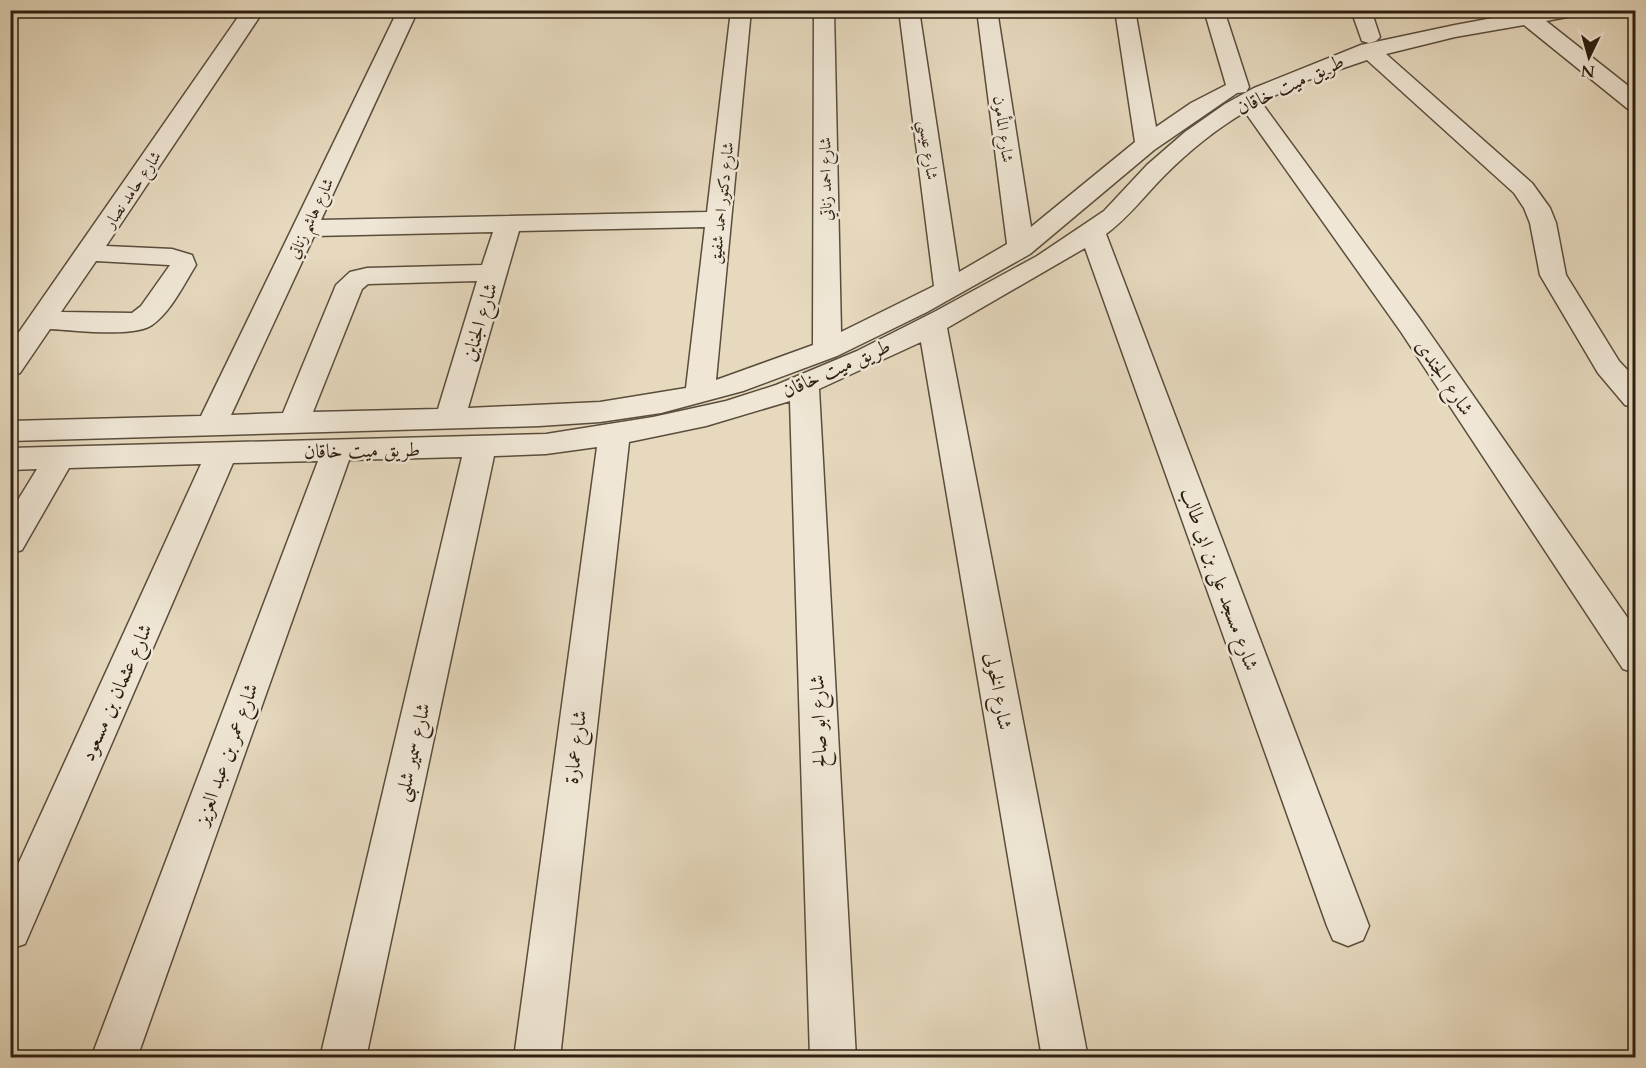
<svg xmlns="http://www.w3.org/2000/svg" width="1646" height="1068" viewBox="0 0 1646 1068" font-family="Cardo,Amiri,serif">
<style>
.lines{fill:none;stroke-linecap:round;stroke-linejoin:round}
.minor-casing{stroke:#5a4d3c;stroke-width:3}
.minor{fill:#efe6d5;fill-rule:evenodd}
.labels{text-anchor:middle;stroke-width:5;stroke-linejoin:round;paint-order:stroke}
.far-street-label{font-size:16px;fill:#2c1e10;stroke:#efe6d5}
.street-label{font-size:20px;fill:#2c1e10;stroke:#efe6d5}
</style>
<rect width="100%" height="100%" fill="#e6d9be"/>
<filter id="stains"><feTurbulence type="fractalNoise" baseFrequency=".00333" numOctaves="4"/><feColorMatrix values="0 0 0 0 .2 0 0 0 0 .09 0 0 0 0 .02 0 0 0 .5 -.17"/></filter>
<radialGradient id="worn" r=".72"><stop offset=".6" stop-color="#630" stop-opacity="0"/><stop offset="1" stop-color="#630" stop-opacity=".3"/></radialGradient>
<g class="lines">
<defs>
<g id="minor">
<path d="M243 10H264L106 246 172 249 192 255 196 265C184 284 171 312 152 325 133 338 74 330 50 329L20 373 10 376V345ZM96 261 169 265H170L141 306 132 313 61 312Z"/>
<path d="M398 10H418L321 220 707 212 731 10H751L716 380 813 345 814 10H834L841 332 934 286 899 10H919L959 272 1007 244 977 10H997L1031 227 1135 142 1115 10H1135L1156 127 1191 103 1226 85 1204 10H1224L1249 87 1246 92 1237 93 1154 150 1030 254 927 312 837 356 743 391 661 413 600 422 539 426 10 441V421L201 416ZM705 227 686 388 600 402 468 408 519 231ZM493 232 482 265 367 268 350 272 336 285 283 413 231 415 314 236ZM477 281 438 409 313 412 362 289 368 284Z"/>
<path d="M1351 10H1371L1380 37 1376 41 1369 43 1362 41Z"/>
<path d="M1535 10H1586L1583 14 1546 21 1636 92V111L1628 109 1524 25 1455 37 1386 54 1532 183 1550 208 1556 223 1566 275 1619 361 1636 379V408L1625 405 1598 373 1540 275 1530 223 1524 208 1514 193 1367 60 1308 80 1261 102 1422 322 1636 630V673L1623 669 1401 332 1245 112C1216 129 1189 151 1165 175 1145 195 1129 217 1106 234L1369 926 1363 940 1348 946 1333 940 1327 926 1085 248 947 328 1088 1058H1042L921 342 819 389 856 1058H810L790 401 706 426 629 442 560 1058H514L597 447 546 454 494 456 366 1058H320L462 457 349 460 137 1058H91L318 461 233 463 25 944 10 949V882L201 464 69 468 22 550 10 554V513L37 469 10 470V448L546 434 653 417 726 401 776 385 857 351 936 311 1037 256 1104 211 1147 165 1185 132 1225 104 1254 88 1361 45 1455 25Z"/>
</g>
</defs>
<!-- minor casing -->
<use href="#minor" class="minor-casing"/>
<!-- minor -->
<use href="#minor" class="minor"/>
</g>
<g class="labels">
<!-- far-street labels -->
<g class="far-street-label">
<text transform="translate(1004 129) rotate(82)" y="6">شارع المأمون</text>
<text transform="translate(929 150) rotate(82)" y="6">شارع عيسي</text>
<text transform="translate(825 179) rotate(-91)" y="6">شارع احمد زناتي</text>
<text transform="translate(132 189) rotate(-56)" y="6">شارع حامد نصار</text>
<text transform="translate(721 203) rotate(-84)" y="6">شارع دكتور احمد شفيق</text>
<text transform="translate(310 218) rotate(-65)" y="6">شارع هاشم زناتي</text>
</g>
<!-- street labels -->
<g class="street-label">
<text transform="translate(1290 84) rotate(-25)" y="7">طريق ميت خاقان</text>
<text transform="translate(479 322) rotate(-73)" y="7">شارع الجناين</text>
<text transform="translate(836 368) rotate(-24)" y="7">طريق ميت خاقان</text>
<text transform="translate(1445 377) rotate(56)" y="7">شارع الجندى</text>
<text transform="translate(362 450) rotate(-1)" y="7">طريق ميت خاقان</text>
<text transform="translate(1220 579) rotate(70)" y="7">شارع مسجد على بن ابى طالب</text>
<text transform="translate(999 691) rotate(80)" y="7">شارع الخولى</text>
<text transform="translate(116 692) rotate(-66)" y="7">شارع عثمان بن مسعود</text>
<text transform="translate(818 721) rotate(-92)" y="7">شارع ابو صالح</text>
<text transform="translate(575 747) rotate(-83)" y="7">شارع عمارة</text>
<text transform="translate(412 752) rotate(-77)" y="7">شارع سمير شلبى</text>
<text transform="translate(226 754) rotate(-70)" y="7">شارع عمر بن عبد العزيز</text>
</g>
</g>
<!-- margin -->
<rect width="1646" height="1068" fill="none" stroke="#e6d9be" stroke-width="36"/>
<rect x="12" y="12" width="1622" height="1044" fill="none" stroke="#2c1e10" stroke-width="3"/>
<rect x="18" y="18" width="1610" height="1032" fill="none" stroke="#2c1e10" stroke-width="1.5"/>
<!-- north arrow -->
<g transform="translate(1589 57) rotate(185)" stroke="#efe6d5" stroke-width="4.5" paint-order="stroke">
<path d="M0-4.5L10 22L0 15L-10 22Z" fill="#2c1e10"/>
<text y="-9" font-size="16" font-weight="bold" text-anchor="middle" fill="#2c1e10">N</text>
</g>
<rect width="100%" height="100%" filter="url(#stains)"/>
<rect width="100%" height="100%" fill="url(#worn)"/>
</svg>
